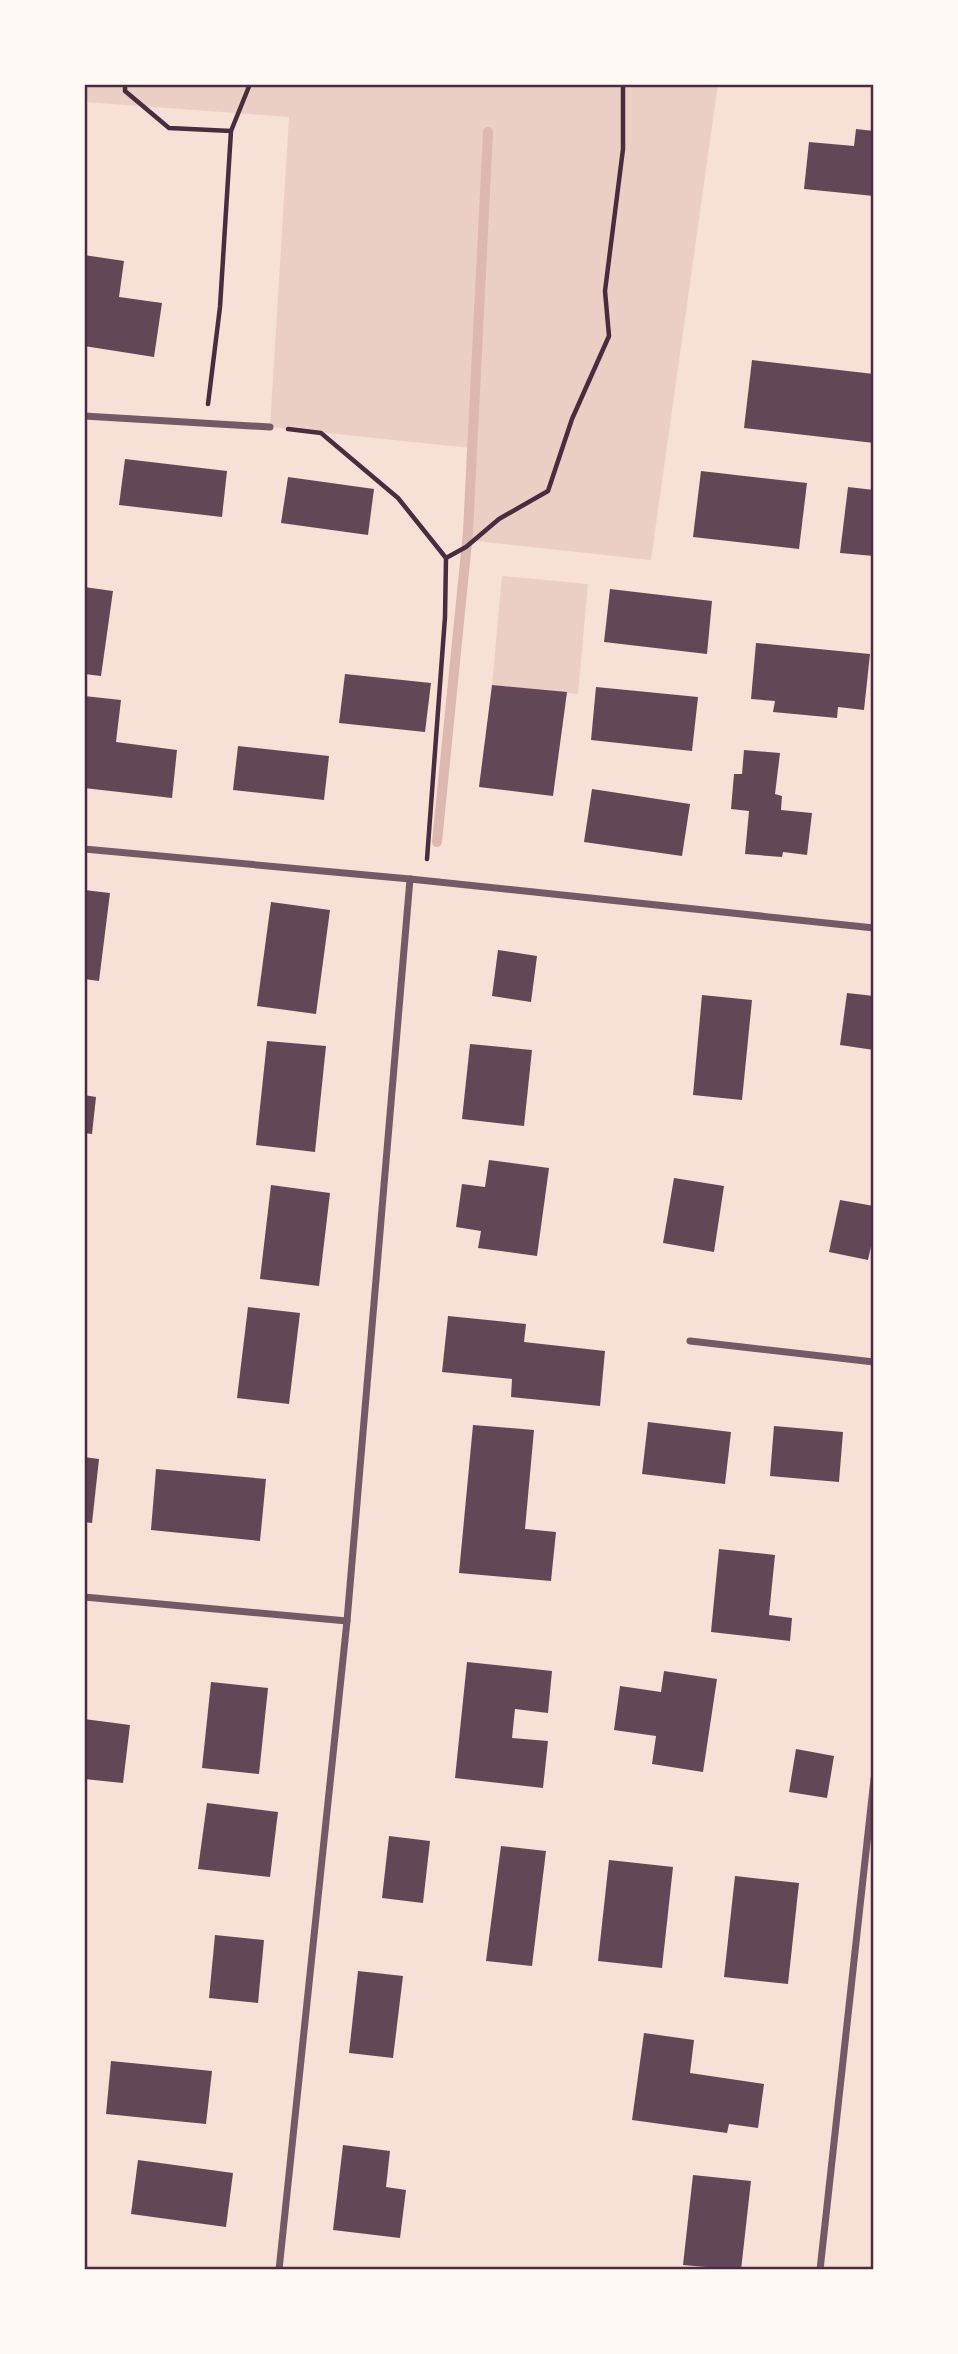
<svg xmlns="http://www.w3.org/2000/svg" width="958" height="2354" viewBox="0 0 958 2354" font-family="'Asap Condensed',sans-serif">
<style>
.green{fill:#ebcfc5}
.lines{fill:none;stroke-linecap:round;stroke-linejoin:round}
.stream{stroke:#dcb8b0;stroke-width:10}
.building{fill:#644757}
.path{stroke:#4a2c40;stroke-width:4.5}
.minor{stroke:#755966;stroke-width:7}
.neatline{fill:none;stroke:#4a2c40;stroke-width:2.5}
</style>
<rect width="100%" height="100%" fill="#f7e1d7"/>
<!-- green -->
<g class="green">
<path d="M84 84H718L651 560 467 540 470 448 270 427 289 117 84 102Z"/>
<path d="M502 576 588 584 578 694 492 685Z"/>
</g>
<g class="lines">
<!-- stream -->
<path class="stream" d="M437 842 468 532 488 132"/>
</g>
<!-- building -->
<g class="building">
<path d="M856 129 874 131V196L804 189 809 142 854 146Z"/>
<path d="M84 255 124 261 119 297 162 303 154 357 84 346Z"/>
<path d="M752 360 874 374V443L744 428Z"/>
<path d="M125 459 227 471 222 517 119 505Z"/>
<path d="M701 471 807 483 799 549 693 537Z"/>
<path d="M288 477 374 489 368 535 281 523Z"/>
<path d="M848 487 874 490V556L840 553Z"/>
<path d="M84 587 113 591 101 676 84 674Z"/>
<path d="M610 589 712 601 707 654 604 642Z"/>
<path d="M756 643 870 654 864 710 838 707 837 718 773 712 775 701 751 699Z"/>
<path d="M345 674 431 683 425 732 339 723Z"/>
<path d="M492 685 567 692 553 796 479 787Z"/>
<path d="M596 687 698 697 692 751 591 740Z"/>
<path d="M84 696 121 700 116 742 177 750 172 798 84 788Z"/>
<path d="M238 746 329 756 324 800 233 790Z"/>
<path d="M744 750 780 753 775 794 782 796 781 810 812 813 807 855 783 852 782 857 745 854 749 811 731 809 734 774H742Z"/>
<path d="M592 789 690 804 682 856 584 842Z"/>
<path d="M84 890 110 893 99 981 84 979Z"/>
<path d="M271 902 330 910 316 1014 257 1006Z"/>
<path d="M498 950 537 956 531 1002 492 996Z"/>
<path d="M847 993 874 996V1050L840 1045Z"/>
<path d="M702 995 752 1000 742 1100 693 1095Z"/>
<path d="M267 1041 326 1046 315 1152 256 1145Z"/>
<path d="M470 1044 532 1050 524 1126 462 1119Z"/>
<path d="M84 1095 96 1097 92 1134 84 1133Z"/>
<path d="M489 1160 549 1168 537 1256 478 1248 481 1231 456 1227 462 1184 485 1187Z"/>
<path d="M674 1178 724 1186 714 1252 663 1243Z"/>
<path d="M271 1185 330 1193 319 1286 260 1279Z"/>
<path d="M840 1200 874 1206V1233L868 1260 829 1252Z"/>
<path d="M248 1307 300 1313 289 1404 237 1398Z"/>
<path d="M448 1316 526 1324 524 1342 605 1351 600 1406 511 1397 512 1379 442 1372Z"/>
<path d="M648 1422 731 1432 725 1484 642 1474Z"/>
<path d="M473 1425 534 1430 525 1529 556 1532 551 1581 459 1573Z"/>
<path d="M774 1426 843 1432 839 1482 770 1476Z"/>
<path d="M84 1457 99 1459 92 1523 84 1522Z"/>
<path d="M156 1469 266 1479 260 1541 151 1530Z"/>
<path d="M719 1549 775 1555 769 1615 792 1618 790 1641 711 1632Z"/>
<path d="M467 1662 552 1671 548 1713 515 1709 512 1738 548 1741 543 1788 455 1778Z"/>
<path d="M664 1671 717 1679 703 1772 652 1764 656 1736 614 1730 620 1686 661 1692Z"/>
<path d="M211 1682 268 1688 259 1774 202 1768Z"/>
<path d="M84 1719 130 1725 123 1783 84 1779Z"/>
<path d="M796 1749 834 1756 827 1798 789 1792Z"/>
<path d="M207 1803 278 1812 270 1877 198 1869Z"/>
<path d="M389 1836 430 1841 423 1903 382 1898Z"/>
<path d="M501 1846 546 1851 532 1966 486 1961Z"/>
<path d="M609 1860 673 1867 662 1968 598 1961Z"/>
<path d="M735 1876 799 1883 788 1984 724 1977Z"/>
<path d="M215 1935 264 1940 258 2003 209 1998Z"/>
<path d="M358 1971 403 1976 393 2058 349 2053Z"/>
<path d="M644 2033 694 2040 690 2073 764 2084 758 2128 729 2124 727 2133 632 2120Z"/>
<path d="M111 2061 212 2071 206 2124 106 2114Z"/>
<path d="M343 2145 390 2151 386 2187 406 2190 400 2238 333 2230Z"/>
<path d="M138 2160 233 2173 226 2227 131 2214Z"/>
<path d="M693 2175 751 2181 741 2270 683 2265Z"/>
</g>
<g class="lines">
<!-- path -->
<g class="path">
<path d="M125 84V91L169 128 231 131"/>
<path d="M208 404 220 307 231 131 250 84"/>
<path d="M288 429 321 433 398 498 446 558 445 617 427 859"/>
<path d="M446 558 466 547 499 519 548 491 572 419 609 336 605 291 623 149V84"/>
</g>
<!-- minor -->
<g class="minor">
<path d="M84 416 270 427"/>
<path d="M84 849 410 879 874 928"/>
<path d="M690 1341 874 1362"/>
<path d="M84 1597 347 1621"/>
<path d="M279 2270 347 1621 410 879"/>
<path d="M820 2270 874 1779"/>
</g>
</g>
<!-- border -->
<rect width="958" height="2354" fill="none" stroke="#fffaf5" stroke-width="172"/>
<rect x="86" y="86" width="786" height="2182" class="neatline"/>
</svg>
